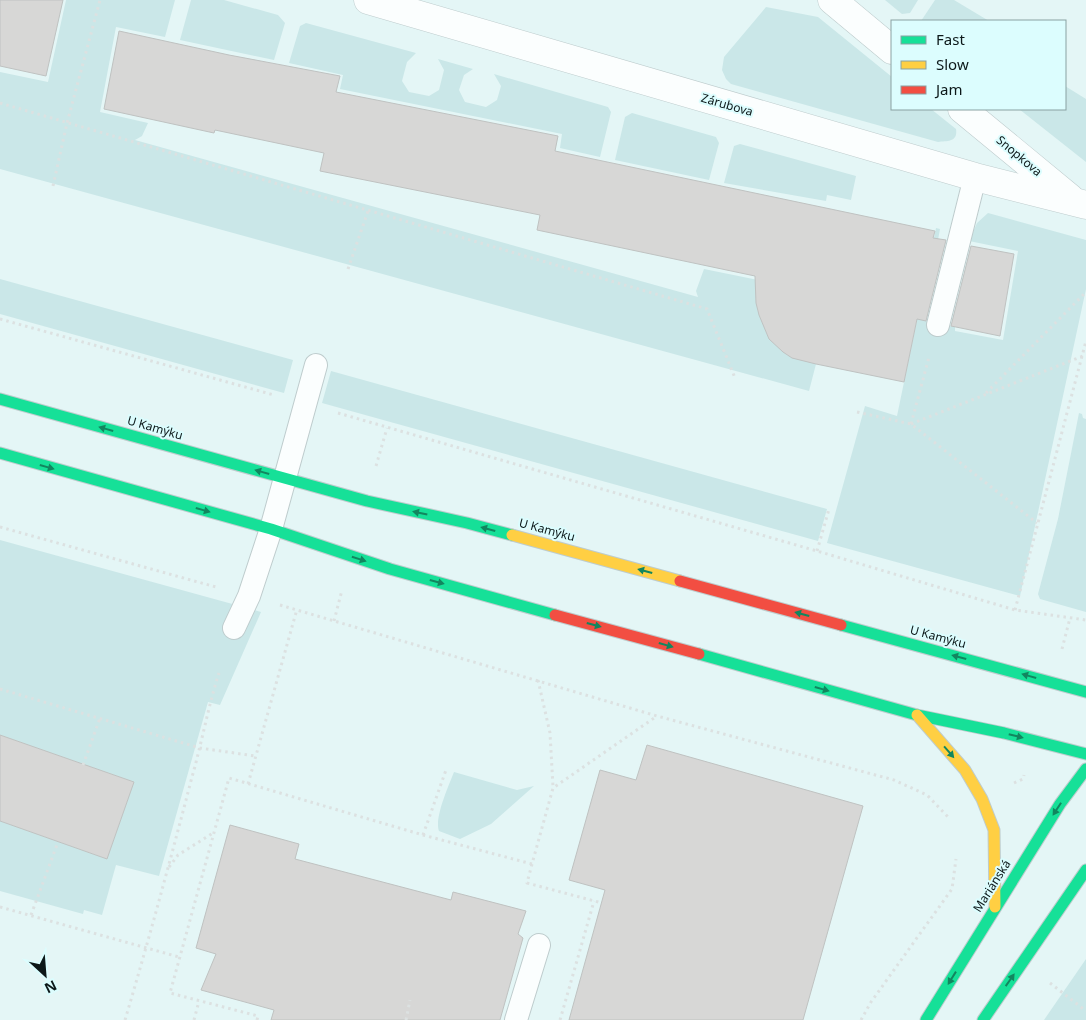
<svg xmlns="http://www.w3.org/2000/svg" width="1086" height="1020" viewBox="0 0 1086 1020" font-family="'Noto Sans',sans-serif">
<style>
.green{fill:#cae7e8}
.building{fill:#d7d7d6;stroke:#bfc2c1}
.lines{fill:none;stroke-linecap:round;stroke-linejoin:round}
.lane-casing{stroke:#becccd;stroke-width:24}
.street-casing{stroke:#becccd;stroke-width:29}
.fast-casing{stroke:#becccd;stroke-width:13}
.slow-casing{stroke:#becccd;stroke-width:13}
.jam-casing{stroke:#becccd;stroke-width:13}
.path{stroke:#dce1e1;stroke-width:3;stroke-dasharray:2.5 4;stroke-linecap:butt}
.lane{stroke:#fbfefe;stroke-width:22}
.street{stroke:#fbfefe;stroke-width:28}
.fast{stroke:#16e098;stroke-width:11}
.slow{stroke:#ffcf43;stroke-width:11}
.jam{stroke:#f24e42;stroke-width:11}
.oneway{fill:#12865f}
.labels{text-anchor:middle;stroke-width:4;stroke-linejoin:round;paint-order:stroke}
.street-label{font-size:12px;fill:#0c1819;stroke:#dcfdfe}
</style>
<rect width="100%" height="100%" fill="#e4f6f6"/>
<!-- green -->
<g class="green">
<path d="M66 0H175L165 37 116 27 100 112 148 123 142 136 135 140 698 297 696 291 704 269 758 280 757 309 769 339 787 355 816 364 809 391 0 169V72L48 82Z"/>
<path d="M191 0H224L278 15 285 23 274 60 180 40Z"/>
<path d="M885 0H918L910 13 902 14Z"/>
<path d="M935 0H954L989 21H921Z"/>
<path d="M766 7 818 17 892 77V109H931L956 129C958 142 948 141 938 142L731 84 726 79 722 70 724 57Z"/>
<path d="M306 23 416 53 407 62 402 81 409 92 429 96 439 90 444 70 438 59 473 69 464 75 459 90 465 102 486 107 497 100 501 86 494 74 608 107 611 112 600 157 560 148 562 134 340 89 343 75 289 63 300 26Z"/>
<path d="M1065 86 1086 99V162L1019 109H1065Z"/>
<path d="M632 113 716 137 719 143 709 180 615 160 625 117Z"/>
<path d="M740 144 856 176 851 200 827 195 826 201 724 183 734 146Z"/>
<path d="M988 213 1086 240V289L1020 596 827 543 865 406 897 416 936 228 940 229 923 320 955 327V331L1003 340 1018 251 969 241 977 223Z"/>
<path d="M0 279 293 360 284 393 0 314Z"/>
<path d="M331 371 827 509 818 541 322 403Z"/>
<path d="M1079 413 1082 414 1083 418 1086 419V612L1040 599 1038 594 1058 519Z"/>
<path d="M0 540 261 612 220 705 208 702 159 876 116 865 102 915 84 910 83 914 0 891V821L107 859 134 782 0 735Z"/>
<path d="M454 772 517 790 534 786 491 824 460 839 439 831C434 818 449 785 454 772Z"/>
<path d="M1086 959V1020H1044Z"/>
</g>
<!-- building -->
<g class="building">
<path d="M0 0H63L46 76 0 66Z"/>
<path d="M119 31 229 55 340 76 336 92 558 136 555 151 935 231 933 238 946 240 926 321 917 319 904 382 816 364 792 358 783 352 769 339 759 315 756 303 755 276 537 230 540 215 320 171 324 153 215 130 214 133 104 109Z"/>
<path d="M971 246 1014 254 1000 336 951 326Z"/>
<path d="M0 735 134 782 107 859 0 821Z"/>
<path d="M647 745 863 806 803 1020H569L605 890 569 880 600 770 636 780Z"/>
<path d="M230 825 299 844 295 859 451 900 453 892 526 911 518 934 523 938 500 1020H271L274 1010 201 990 216 954 196 948Z"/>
</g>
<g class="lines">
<defs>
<g id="lane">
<path d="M938 325 975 177"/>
<path d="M234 628 249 596 271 529 316 365"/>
<path d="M516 1020 539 945"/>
</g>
<g id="street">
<path d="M368 0 975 177 1086 205"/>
<path d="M832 0 892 50"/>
<path d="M962 109 1070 198"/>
</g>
<g id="fast">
<path d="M0 399 367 501 467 523 512 535"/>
<path d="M0 453 271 529 390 569 555 615"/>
<path d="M841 625 1086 692"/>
<path d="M699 654 917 715 1004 733 1086 754"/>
<path d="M926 1020 1060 804 1086 769"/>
<path d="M983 1020 1086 870"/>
</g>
<g id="slow">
<path d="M512 535 680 581"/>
<path d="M917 715 965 770 982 799 994 830 995 907"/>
</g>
<g id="jam">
<path d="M680 581 841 625"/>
<path d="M555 615 699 654"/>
</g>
</defs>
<!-- lane casing -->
<use href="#lane" class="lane-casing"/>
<!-- street casing -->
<use href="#street" class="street-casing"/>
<!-- fast casing -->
<use href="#fast" class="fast-casing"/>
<!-- slow casing -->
<use href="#slow" class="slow-casing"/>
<!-- jam casing -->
<use href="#jam" class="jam-casing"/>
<!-- path -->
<g class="path">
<path d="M0 103 707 309 735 378"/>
<path d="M53 186 67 123 100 0"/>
<path d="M348 269 368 211"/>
<path d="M0 319 274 395"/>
<path d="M986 393 1086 292"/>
<path d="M857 412 911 424 1037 523"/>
<path d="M338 413 817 551 1015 610 1086 620"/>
<path d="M911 424 1083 356 1086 357"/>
<path d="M911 424 929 357"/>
<path d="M376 466 387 428"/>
<path d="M0 527 216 587"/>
<path d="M817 551 829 509"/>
<path d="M280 605 657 716 894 780 927 795 949 818"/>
<path d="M1015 610 1086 341"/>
<path d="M334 621 342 590"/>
<path d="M1062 649 1070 618"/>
<path d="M538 680 550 733 553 787"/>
<path d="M0 689 200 748 255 756"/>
<path d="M83 765 100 718"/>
<path d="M1014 783 1023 779 1024 775"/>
<path d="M248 784 297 609"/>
<path d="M423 835 446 770"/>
<path d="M532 864 527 883 602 903"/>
<path d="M169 867 178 855 213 833"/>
<path d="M0 907 179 957"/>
<path d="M31 915 58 842"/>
<path d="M1050 983 1086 1011"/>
<path d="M125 1020C149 939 171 858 192 777 202 742 208 707 219 673"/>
<path d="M194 1020 199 1001"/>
<path d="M257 1020 258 1016 170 993 229 778 423 835 532 864 553 788 657 716"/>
<path d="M406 1020 410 1000"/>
<path d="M560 1020 594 901"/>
<path d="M861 1020 871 1002 952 889 956 859"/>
</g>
<!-- lane -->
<use href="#lane" class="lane"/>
<!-- street -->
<use href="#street" class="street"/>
<!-- fast -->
<use href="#fast" class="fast"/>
<!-- slow -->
<use href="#slow" class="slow"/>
<!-- jam -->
<use href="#jam" class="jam"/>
</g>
<!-- one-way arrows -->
<defs><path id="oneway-solid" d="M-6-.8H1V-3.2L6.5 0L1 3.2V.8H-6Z" transform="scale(1.25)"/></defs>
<g class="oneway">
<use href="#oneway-solid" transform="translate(106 429) rotate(-164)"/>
<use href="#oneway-solid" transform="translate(47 467) rotate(16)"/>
<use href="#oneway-solid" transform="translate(262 472) rotate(-164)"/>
<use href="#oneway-solid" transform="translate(203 510) rotate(16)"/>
<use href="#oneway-solid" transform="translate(420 513) rotate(-168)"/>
<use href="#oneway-solid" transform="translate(488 529) rotate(-165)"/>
<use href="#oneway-solid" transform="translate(359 559) rotate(18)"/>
<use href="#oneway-solid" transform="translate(645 571) rotate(-165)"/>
<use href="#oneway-solid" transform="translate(437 582) rotate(15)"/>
<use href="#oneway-solid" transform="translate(802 614) rotate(-165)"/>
<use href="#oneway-solid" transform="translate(594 625) rotate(15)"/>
<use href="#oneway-solid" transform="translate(666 645) rotate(16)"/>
<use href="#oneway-solid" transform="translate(959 657) rotate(-165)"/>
<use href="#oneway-solid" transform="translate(1029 676) rotate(-164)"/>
<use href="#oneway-solid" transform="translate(822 689) rotate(16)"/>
<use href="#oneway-solid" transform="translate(1016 736) rotate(14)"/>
<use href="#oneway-solid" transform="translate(949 752) rotate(49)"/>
<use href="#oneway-solid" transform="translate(1057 809) rotate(123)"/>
<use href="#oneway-solid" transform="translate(952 978) rotate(122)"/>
<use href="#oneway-solid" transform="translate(1010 980) rotate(-55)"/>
</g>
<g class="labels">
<!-- street labels -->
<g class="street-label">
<text transform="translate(727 105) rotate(16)" y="4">Zárubova</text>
<text transform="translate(1019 156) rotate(40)" y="4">Snopkova</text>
<text transform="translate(155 428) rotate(16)" y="4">U Kamýku</text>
<text transform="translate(547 530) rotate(15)" y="4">U Kamýku</text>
<text transform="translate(938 637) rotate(15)" y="4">U Kamýku</text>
<text transform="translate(992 886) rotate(-58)" y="4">Mariánská</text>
</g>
</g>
<!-- legend -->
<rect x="891" y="20" width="175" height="90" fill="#dcfdfe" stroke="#89a1a2"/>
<rect x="901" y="36" width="25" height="8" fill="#16e098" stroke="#89a1a2"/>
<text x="936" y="45" font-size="15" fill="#0c1819">Fast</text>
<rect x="901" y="61" width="25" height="8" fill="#ffcf43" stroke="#89a1a2"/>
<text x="936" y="70" font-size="15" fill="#0c1819">Slow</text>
<rect x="901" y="86" width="25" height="8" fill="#f24e42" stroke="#89a1a2"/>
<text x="936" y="95" font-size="15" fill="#0c1819">Jam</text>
<!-- north arrow -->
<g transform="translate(45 975) rotate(154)" stroke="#dcfdfe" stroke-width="4" paint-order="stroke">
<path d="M0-4L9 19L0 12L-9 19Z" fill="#0c1819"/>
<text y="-8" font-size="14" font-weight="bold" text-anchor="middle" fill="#0c1819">N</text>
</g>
</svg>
